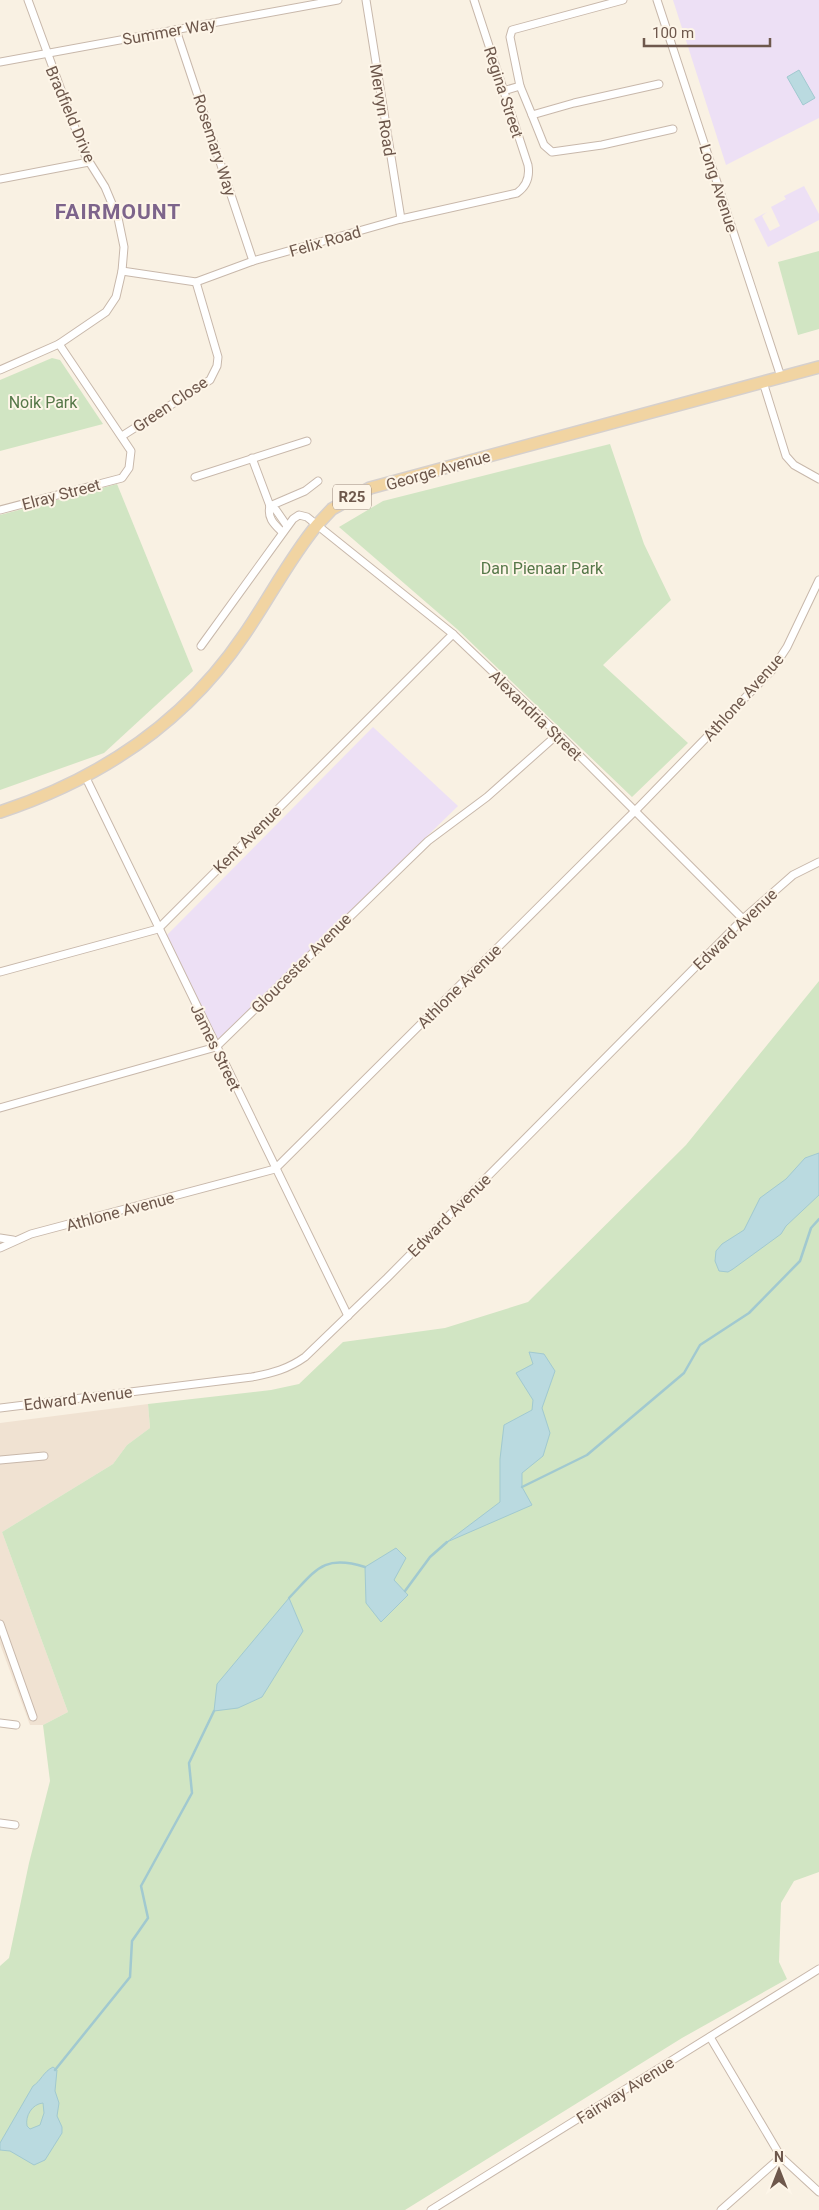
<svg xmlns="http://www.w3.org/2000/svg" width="819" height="2210" viewBox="0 0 819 2210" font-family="Roboto,sans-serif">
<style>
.residential{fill:#f0e2d2}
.education{fill:#ede0f5}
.green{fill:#d1e5c3}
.water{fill:#badae0;stroke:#a1c9d0;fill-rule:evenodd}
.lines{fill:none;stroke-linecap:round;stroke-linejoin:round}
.stream{stroke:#a1c9d0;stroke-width:2.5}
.street-casing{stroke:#c8b8ab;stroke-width:9}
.primary-casing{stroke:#d6d0cd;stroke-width:14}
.street{stroke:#fff;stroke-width:7}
.primary{stroke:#f1d4a2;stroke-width:11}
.labels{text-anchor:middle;stroke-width:4;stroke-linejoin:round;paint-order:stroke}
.shield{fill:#fdf5e8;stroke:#99877b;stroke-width:1}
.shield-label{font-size:15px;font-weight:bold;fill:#6e584c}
.street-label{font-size:16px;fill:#6e584c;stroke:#fdf5e8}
.park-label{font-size:16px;fill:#567849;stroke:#fdf5e8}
.district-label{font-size:21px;font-weight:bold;letter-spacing:1px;fill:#7d648b;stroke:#fdf5e8}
</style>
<rect width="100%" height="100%" fill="#f9f1e3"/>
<!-- residential -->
<path class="residential" d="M148 1404 150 1428 127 1445 113 1464 2 1532 68 1712 43 1725H30L0 1644V1423Z"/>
<!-- education -->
<g class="education">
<path d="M673 0H819V118L726 165Z"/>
<path d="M804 186 819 214V220L768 247 754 219 767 212 762 216 770 231 780 226 771 207 786 199 784 196Z"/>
<path d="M373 727 458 806 218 1040 167 935Z"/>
</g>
<!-- green -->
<g class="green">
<path d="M819 251V329L798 335 778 262Z"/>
<path d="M52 358 60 360 103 424 0 451V380Z"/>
<path d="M610 444 644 544 671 600 603 665 688 743 632 797 457 629 339 527 383 501Z"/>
<path d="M117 484 193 671 104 753 0 790V515Z"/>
<path d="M819 981V1872L794 1881 781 1903 779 1962 787 1979 682 2038 405 2210H0V1966L9 1958 29 1863 50 1781 43 1725 68 1712 2 1532 113 1464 127 1445 150 1428 148 1404 271 1390 299 1384 343 1342 445 1328 528 1302 686 1145Z"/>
</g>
<!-- water -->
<g class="water">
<path d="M799 70 815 98 803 105 787 77Z"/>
<path d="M819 1153V1195L786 1226 781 1234 733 1269 728 1272 719 1271 715 1261 716 1251 722 1244 744 1230 760 1198 786 1179 805 1158Z"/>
<path d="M529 1352 544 1354 555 1371 542 1408 550 1433 543 1456 522 1473V1487L532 1505 447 1542 500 1502V1459L504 1425 532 1410 533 1400 516 1373 533 1364Z"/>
<path d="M396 1548 406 1558 394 1580 408 1595 381 1622 366 1603 365 1567Z"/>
<path d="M289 1598 303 1631 262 1697 238 1708 214 1711 217 1684Z"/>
<path d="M53 2067 57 2070 55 2091 59 2103 57 2116 62 2127V2133L45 2160 34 2165 10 2151 0 2150V2143L33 2086C41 2081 43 2072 53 2067ZM43 2103 44 2113 40 2125 30 2129 27 2126C25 2116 32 2104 43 2103Z"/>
</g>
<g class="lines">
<!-- stream -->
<g class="stream">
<path d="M522 1487 587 1455 684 1373 700 1345 749 1313 800 1261 811 1228 819 1219"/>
<path d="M405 1591 430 1557 447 1542"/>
<path d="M289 1598C316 1570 323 1554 365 1567"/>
<path d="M55 2070 130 1977 132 1941 148 1918 141 1886 192 1793 189 1763 214 1711"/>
</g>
<defs>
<g id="street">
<path d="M366 0 401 219"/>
<path d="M657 0 781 377"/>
<path d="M176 30 253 261"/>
<path d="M0 62 338 0"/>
<path d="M520 86 532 115 574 103 659 84"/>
<path d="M503 91 520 86 510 37 512 30 623 0"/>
<path d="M532 115 544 145 552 152 602 145 673 129"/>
<path d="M0 179 89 162"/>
<path d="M122 271 196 282 253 261 401 219 517 193C527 186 530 177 528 165L474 0"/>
<path d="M0 370 59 344 106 312 116 297 122 271 124 247 118 218 105 187 85 155 28 0"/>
<path d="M763 382 786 456 794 465 819 479"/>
<path d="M122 436 210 380 217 366 218 357 196 282"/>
<path d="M252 458 270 506C267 518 274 524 282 532"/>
<path d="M195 477 307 441"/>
<path d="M270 506 305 491 318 481"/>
<path d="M270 506 276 510 287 526"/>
<path d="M0 510 122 478 129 468 131 451 59 344"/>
<path d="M201 646 293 519 299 515 307 517 453 634 558 734 743 919"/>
<path d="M86 778 348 1316"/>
<path d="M0 972 158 929 453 634"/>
<path d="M0 1108 216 1047 428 841 487 797 558 734"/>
<path d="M0 1238 13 1240"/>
<path d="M0 1248 31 1234 275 1169 634 812 772 670 787 647 819 580"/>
<path d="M0 1408 252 1377C273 1373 288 1369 305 1357L387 1278 743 919 793 875 819 862"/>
<path d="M0 1460 44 1456"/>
<path d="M0 1624 33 1717"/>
<path d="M0 1723 16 1725"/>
<path d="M0 1823 15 1825"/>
<path d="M710 2037 781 2157 819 2192"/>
<path d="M431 2210 819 1969"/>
<path d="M721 2210 781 2157"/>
</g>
<path id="primary" d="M0 812C100 779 184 724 244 635 269 599 289 559 317 525L332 509 370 488 819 367"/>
</defs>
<!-- street casing -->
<use href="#street" class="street-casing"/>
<!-- primary casing -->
<use href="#primary" class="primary-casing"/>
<!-- street -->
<use href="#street" class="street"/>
<!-- primary -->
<use href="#primary" class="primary"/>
</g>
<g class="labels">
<!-- shield labels -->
<rect class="shield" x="333" y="484.5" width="38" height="25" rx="4"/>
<g class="shield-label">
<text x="352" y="502">R25</text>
</g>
<!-- street labels -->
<g class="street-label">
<text transform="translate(169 31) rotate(-10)" y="6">Summer Way</text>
<text transform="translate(504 92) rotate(72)" y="6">Regina Street</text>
<text transform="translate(383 110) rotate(81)" y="6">Mervyn Road</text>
<text transform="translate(71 114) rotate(67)" y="6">Bradfield Drive</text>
<text transform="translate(215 145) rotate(72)" y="6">Rosemary Way</text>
<text transform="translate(719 188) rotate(72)" y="6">Long Avenue</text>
<text transform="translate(325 241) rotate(-16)" y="6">Felix Road</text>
<text transform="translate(170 404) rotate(-34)" y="6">Green Close</text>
<text transform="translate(438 470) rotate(-16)" y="6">George Avenue</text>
<text transform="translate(61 494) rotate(-15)" y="6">Elray Street</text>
<text transform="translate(743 697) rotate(-48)" y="6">Athlone Avenue</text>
<text transform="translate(536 715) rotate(44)" y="6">Alexandria Street</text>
<text transform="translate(247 839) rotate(-45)" y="6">Kent Avenue</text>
<text transform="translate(735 929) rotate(-44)" y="6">Edward Avenue</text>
<text transform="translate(301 963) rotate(-45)" y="6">Gloucester Avenue</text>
<text transform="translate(459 986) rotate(-45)" y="6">Athlone Avenue</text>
<text transform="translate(216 1047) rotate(64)" y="6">James Street</text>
<text transform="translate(120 1211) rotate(-15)" y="6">Athlone Avenue</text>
<text transform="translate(449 1215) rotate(-45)" y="6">Edward Avenue</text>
<text transform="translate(78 1398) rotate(-7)" y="6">Edward Avenue</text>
<text transform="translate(625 2090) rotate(-32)" y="6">Fairway Avenue</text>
</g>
<!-- park labels -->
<g class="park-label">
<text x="43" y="408">Noik Park</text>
<text x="542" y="574">Dan Pienaar Park</text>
</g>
<!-- district labels -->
<g class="district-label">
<text x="118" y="219">FAIRMOUNT</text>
</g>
</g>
<!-- north arrow -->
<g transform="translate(779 2170)" stroke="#fdf5e8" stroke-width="4" paint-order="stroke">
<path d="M0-4L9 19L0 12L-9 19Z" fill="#6e584c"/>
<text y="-8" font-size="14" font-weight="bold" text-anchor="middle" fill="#6e584c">N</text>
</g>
<!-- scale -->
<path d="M644 38v8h126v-8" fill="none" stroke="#6e584c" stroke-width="2.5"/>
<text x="652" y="38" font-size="15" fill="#6e584c" stroke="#fdf5e8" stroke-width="4" paint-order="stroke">100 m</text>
</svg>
